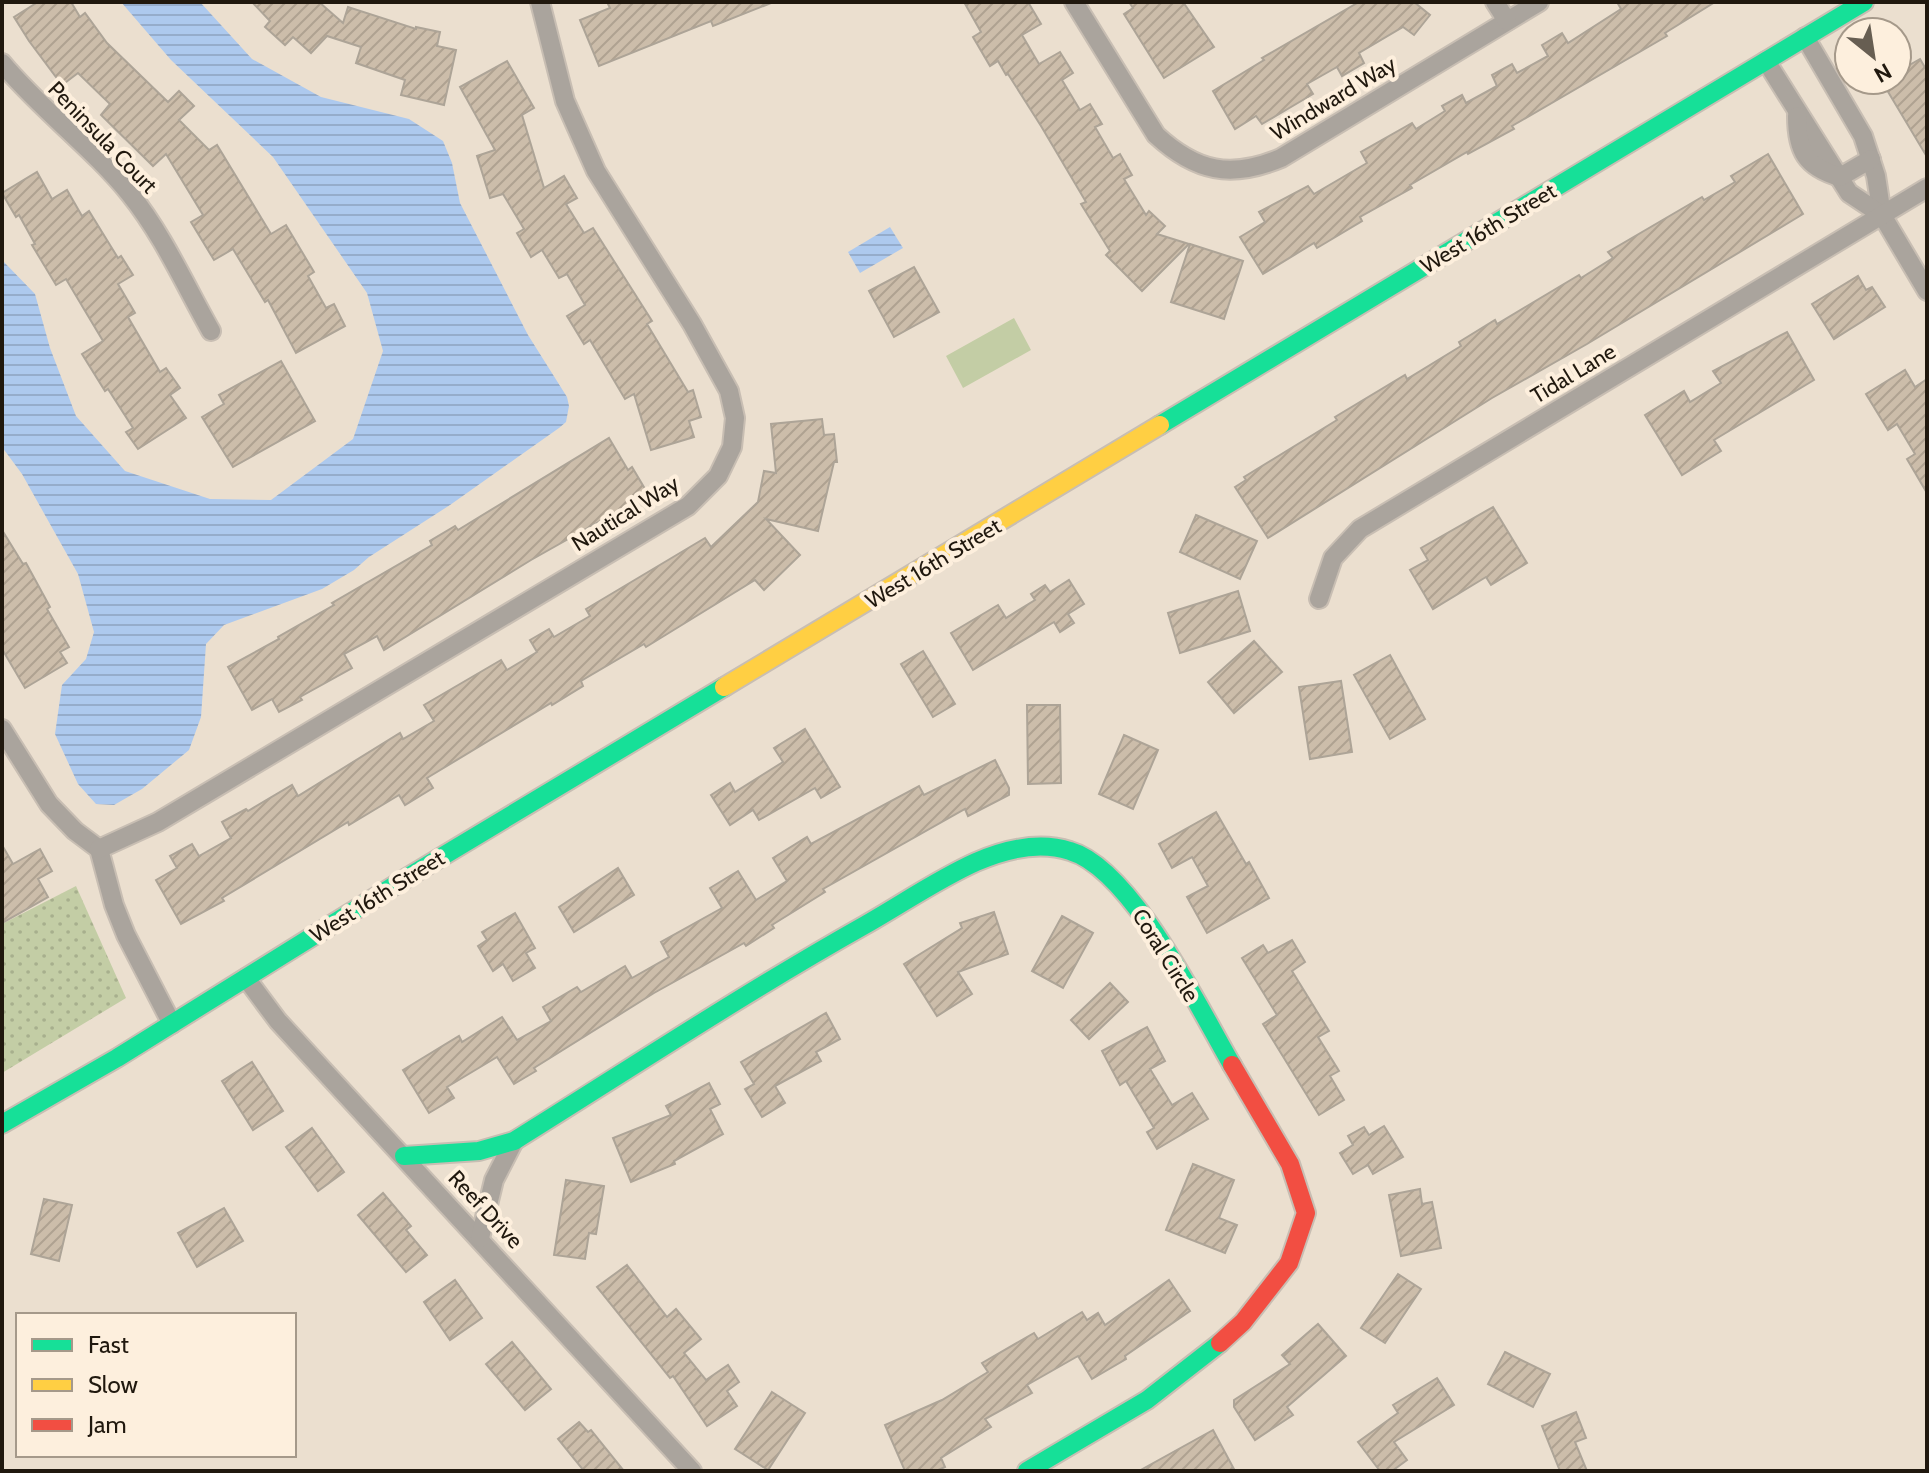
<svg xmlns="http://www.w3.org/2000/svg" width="1929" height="1473" viewBox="0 0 1929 1473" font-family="Cabin,sans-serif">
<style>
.grass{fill:url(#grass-dots)}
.garden{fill:#c3cda5}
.water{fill:url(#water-rules)}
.building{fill:url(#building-hatch);stroke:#ada497;stroke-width:2}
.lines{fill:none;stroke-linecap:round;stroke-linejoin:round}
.street-casing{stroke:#c8beb3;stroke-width:22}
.fast-casing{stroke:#c8beb3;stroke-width:22}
.slow-casing{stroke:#c8beb3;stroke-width:22}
.jam-casing{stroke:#c8beb3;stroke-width:22}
.street{stroke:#aaa49d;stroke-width:18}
.fast{stroke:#16e098;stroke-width:18}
.slow{stroke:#ffcf43;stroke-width:18}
.jam{stroke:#f24e42;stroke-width:18}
.labels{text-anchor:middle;stroke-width:8;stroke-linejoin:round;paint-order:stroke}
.street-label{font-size:22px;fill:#20180e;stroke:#fdefdd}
</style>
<defs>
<pattern id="grass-dots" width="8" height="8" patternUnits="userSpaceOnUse" patternTransform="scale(2)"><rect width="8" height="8" fill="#c3cda5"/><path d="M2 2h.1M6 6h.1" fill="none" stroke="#a7af8d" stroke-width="1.8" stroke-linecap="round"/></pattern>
<pattern id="water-rules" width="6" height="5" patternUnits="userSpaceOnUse" patternTransform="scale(2)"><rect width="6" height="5" fill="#adc9ee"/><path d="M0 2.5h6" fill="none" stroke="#95accb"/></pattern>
<pattern id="building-hatch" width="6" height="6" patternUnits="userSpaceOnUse" patternTransform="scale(2)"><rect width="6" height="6" fill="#ccbdaa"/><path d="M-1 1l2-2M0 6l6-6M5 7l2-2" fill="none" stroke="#afa291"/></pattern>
</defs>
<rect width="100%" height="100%" fill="#ebdfcf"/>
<!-- grass -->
<path class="grass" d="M76 886 126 998 2 1073V924Z"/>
<!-- garden -->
<path class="garden" d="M1014 318 1031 350 963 388 946 356Z"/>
<!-- water -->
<g class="water">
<path d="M121 2H200L252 59 321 97 409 119 443 141 452 163 460 203 528 335 567 397 569 406 566 422 559 428 450 505 369 557 354 570 322 589 224 625 206 644 201 717 189 750 142 789 114 805 96 804 78 784 55 734 62 685 86 659 94 632 78 574 22 474 2 447V260L35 294 50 348 76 416 125 471 210 499 271 500 353 439 383 351 367 293 273 157 171 60Z"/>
<path d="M890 227 903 248 860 273 848 252Z"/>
</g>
<!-- building -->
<g class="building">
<path d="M38 2H71L80 17 85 13 107 43 168 102 179 91 194 106 179 120 209 150 217 145 271 234 286 225 314 272 308 276 326 308 334 304 345 326 296 353 268 300 265 302 233 249 214 260 191 222 203 215 166 154 153 166 101 115 110 104 78 73 62 85 29 41 14 17Z"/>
<path d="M252 2H319L343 23 348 7 416 29V27L440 32 437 46 456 50 444 105 401 95 405 80 356 63 361 47 327 36 311 53 293 37 285 45 265 27 270 21Z"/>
<path d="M607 2H771V3L713 26 711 21 599 66 580 20 610 8Z"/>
<path d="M964 2H1028L1041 24 1022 35 1039 64 1060 52 1073 73 1062 80 1080 110 1090 104 1102 124 1095 127 1113 158 1120 154 1132 175 1124 179 1146 215 1149 211 1165 226 1157 234 1189 244 1142 291 1106 255 1110 251 1081 204 1086 202 1041 126 1008 74 1006 75 998 61 990 66 973 37 981 32Z"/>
<path d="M1129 2H1183L1214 47 1164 78 1124 14 1133 8Z"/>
<path d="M1359 2H1414L1430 15 1414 35 1403 27 1359 53 1364 63 1342 76 1337 67 1307 84 1313 94 1262 124 1256 116 1235 129 1213 91 1264 60 1262 58Z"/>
<path d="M1617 2H1715L1665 33 1667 36 1512 126 1514 129 1468 154 1467 152 1410 185 1412 188 1360 217 1362 221 1317 248 1314 243 1263 274 1240 237 1265 222 1259 212 1308 186 1314 194 1367 163 1361 152 1412 123 1416 129 1445 111 1442 106 1462 95 1466 103 1497 86 1492 75 1512 64 1517 73 1548 56 1542 45 1562 33 1568 43 1621 9Z"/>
<path d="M1920 59 1927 71V157L1881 80H1897V72Z"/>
<path d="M507 61 534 108 522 115 544 188 564 176 577 198 566 204 584 233 593 228 652 321 647 324 688 392 693 390 701 417 689 421 694 437 651 450 634 394 625 399 590 340 584 344 567 316 585 305 567 274 559 278 542 250 531 257 517 233 524 229 503 194 490 198 477 156 495 150 460 87Z"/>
<path d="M1768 154 1803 214 1587 344 1492 398 1268 538 1235 487 1246 480 1244 477 1337 420 1335 417 1405 375 1407 379 1461 346 1459 342 1495 320 1497 324 1579 275 1581 278 1613 258 1608 252 1702 197 1704 200 1735 182 1731 176Z"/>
<path d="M37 172 52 199 67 190 82 216 89 211 118 258 121 256 133 275 118 284 135 313 128 317 160 372 166 368 180 388 170 395 186 418 138 449 126 432 133 428 108 389 105 391 82 354 103 341 66 279 56 285 32 245 35 244 19 215 16 217 2 193Z"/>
<path d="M1190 244 1243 261 1224 319 1171 302Z"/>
<path d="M914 267 939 312 894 337 869 291Z"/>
<path d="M1858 276 1866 290 1872 287 1885 307 1834 339 1812 304Z"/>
<path d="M1787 332 1814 380 1714 440 1721 451 1682 475 1645 415 1684 391 1690 402 1721 383 1713 371Z"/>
<path d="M281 361 315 421 233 467 202 417 224 404 219 395Z"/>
<path d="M1905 370 1915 387 1927 379V493L1907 459 1915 454 1897 424 1888 430 1866 394Z"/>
<path d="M822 419 824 435 834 434 837 462H834L818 531 766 519 800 555 764 590 755 580 646 647 644 644 581 681 583 686 552 705 551 703 427 778 433 788 405 805 399 795 349 825 348 822 222 898 224 901 181 924 156 880 177 868 170 856 192 844 199 856 231 838 222 822 246 809 248 811 292 785 298 796 400 733 403 739 434 721 424 705 501 660 507 670 537 652 530 640 549 629 554 637 590 616 586 609 705 538 711 547 758 502 764 471 776 473 771 424Z"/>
<path d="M609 438 628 470 632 467 648 494 531 560 384 650 377 636 344 654 352 668 300 697 302 700 279 712 272 699 252 710 228 667 279 639 278 637 334 605 332 603 432 545 430 541 455 526 458 530Z"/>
<path d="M1493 507 1527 563 1491 585 1486 577 1433 609 1410 570 1428 560 1421 548Z"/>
<path d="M1196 515 1257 541 1240 579 1180 552Z"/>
<path d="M2 530 23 564 26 563 50 607 47 609 69 647 60 652 67 663 25 688 2 649Z"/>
<path d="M1069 580 1084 604 1068 614 1074 623 1060 632 1054 622 973 670 951 633 998 605 1006 618 1035 600 1031 594 1045 585 1050 592Z"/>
<path d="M1238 591 1250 631 1180 653 1168 613Z"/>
<path d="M1254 641 1282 672 1234 713 1208 682Z"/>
<path d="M923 651 955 704 933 717 901 664Z"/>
<path d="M1390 655 1425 719 1390 739 1354 675Z"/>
<path d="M1341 681 1352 752 1310 759 1299 687Z"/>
<path d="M1027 705H1060L1061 783 1028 784Z"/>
<path d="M805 729 840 787 821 798 815 788 759 820 753 810 730 825 711 795 730 783 735 792 783 762 774 748Z"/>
<path d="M1124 735 1158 750 1133 809 1099 794Z"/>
<path d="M995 760 1009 788V795L968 816 965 809 823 889 825 892 772 925 774 928 746 946 744 943 654 993 534 1068 536 1071 514 1084 497 1057 447 1087 454 1098 429 1113 403 1070 459 1036 462 1042 502 1017 517 1040 551 1021 543 1007 577 987 581 992 625 966 632 978 669 957 661 942 722 908 710 888 738 871 756 900 787 881 773 858 807 837 811 844 919 786 924 795Z"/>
<path d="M1216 812 1246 864 1249 862 1269 898 1207 933 1187 897 1208 886 1192 857 1172 868 1159 844Z"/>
<path d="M2 845 13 864 40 849 52 871 38 879 48 897 2 923Z"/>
<path d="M618 868 634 895 574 932 559 907Z"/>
<path d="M994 912 1008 954 958 972 972 994 937 1016 904 964 962 928 960 923Z"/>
<path d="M515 913 535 948 526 953 535 968 513 981 503 964 493 971 478 946 487 940 482 932Z"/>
<path d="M1062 916 1093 933 1063 988 1032 971Z"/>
<path d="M1292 940 1305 962 1292 971 1329 1031 1318 1037 1339 1071 1330 1076 1344 1100 1319 1115 1263 1024 1277 1015 1242 958 1263 945 1268 953Z"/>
<path d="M1110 983 1128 1002 1089 1039 1071 1020Z"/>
<path d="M826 1013 840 1039 816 1052 821 1061 775 1086 785 1103 762 1117 745 1089 754 1084 741 1062Z"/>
<path d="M1147 1027 1165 1061 1150 1069 1172 1105 1192 1093 1208 1119 1157 1149 1147 1132 1154 1128 1126 1081 1120 1085 1102 1051Z"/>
<path d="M252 1062 283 1111 253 1130 222 1081Z"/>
<path d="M709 1083 720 1104 710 1109 723 1134 674 1161 675 1164 631 1182 613 1138 671 1115 666 1106Z"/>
<path d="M1384 1126 1403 1157 1373 1174 1368 1165 1353 1174 1340 1153 1353 1145 1348 1136 1364 1127 1369 1135Z"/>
<path d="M312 1128 344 1172 318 1191 286 1147Z"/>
<path d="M1193 1164 1234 1180 1219 1218 1237 1225 1225 1253 1166 1230Z"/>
<path d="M566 1180 604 1186 596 1234 589 1233 585 1259 554 1255Z"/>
<path d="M1420 1189 1422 1204 1432 1202 1441 1248 1401 1256 1389 1195Z"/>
<path d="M383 1193 411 1226 406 1230 427 1255 406 1272 358 1215Z"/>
<path d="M44 1199 72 1205 59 1261 31 1254Z"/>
<path d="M224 1208 243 1241 197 1267 178 1233Z"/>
<path d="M627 1265 667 1317 676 1309 701 1339 684 1353 706 1380 728 1365 739 1382 727 1391 737 1406 707 1426 673 1376 670 1378 597 1287Z"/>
<path d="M1398 1274 1421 1289 1385 1343 1361 1328Z"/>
<path d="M455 1280 482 1318 450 1340 424 1302Z"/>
<path d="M1169 1280 1190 1311 1125 1356 1126 1359 1092 1379 1078 1356 1027 1385 1032 1393 985 1419 991 1427 941 1458 945 1467 936 1471H905L885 1425 942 1400 988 1372 982 1363 1034 1333 1038 1339 1082 1312 1087 1320 1098 1313 1105 1325Z"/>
<path d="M1318 1324 1346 1356 1287 1407 1293 1415 1255 1440 1234 1407V1400L1290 1364 1282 1355Z"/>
<path d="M512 1342 551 1389 525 1410 486 1364Z"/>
<path d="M1505 1352 1550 1374 1533 1407 1488 1384Z"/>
<path d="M1437 1378 1454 1405 1394 1442 1407 1460 1392 1471H1380L1358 1442 1398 1413 1393 1405Z"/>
<path d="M772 1392 805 1413 768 1470 735 1449Z"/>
<path d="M1576 1412 1586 1438 1575 1442 1587 1471H1560L1542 1426Z"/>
<path d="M579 1422 588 1432 591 1430 624 1471H584L558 1439Z"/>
<path d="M1213 1430 1235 1471H1139Z"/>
</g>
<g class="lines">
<defs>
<g id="street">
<path d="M1074 2 1156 135C1196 172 1231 179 1281 158L1539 2"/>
<path d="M1495 2 1507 21"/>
<path d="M1805 37 1863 136 1876 176 1882 215 1927 291"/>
<path d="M1766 61 1849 193 1882 215"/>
<path d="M2 63C41 110 92 147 130 194 163 235 185 285 211 331"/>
<path d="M1797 116C1797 151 1806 167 1840 177L1871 159"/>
<path d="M1319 599 1333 558 1360 529 1927 188"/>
<path d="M2 729 49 804 75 831 99 849 114 905 126 935 172 1024"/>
<path d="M99 849 158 822 688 506 718 476 732 447 735 418 729 391 692 324 596 171 565 101 540 2"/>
<path d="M246 978 278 1021 692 1471"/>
<path d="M480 1238 494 1180 514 1141"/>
</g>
<g id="fast">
<path d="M1160 425 1864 2"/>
<path d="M2 1124 117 1058 408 877 724 687"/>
<path d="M404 1156 479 1151 514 1141C631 1068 746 992 865 925 902 904 938 879 976 862 1006 849 1039 841 1070 851 1132 869 1200 1010 1232 1065"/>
<path d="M1027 1471 1147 1400 1220 1343"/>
</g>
<path id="slow" d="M724 687 1160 425"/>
<path id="jam" d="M1220 1343 1243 1322 1289 1263 1306 1213 1290 1164 1232 1065"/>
</defs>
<!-- street casing -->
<use href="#street" class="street-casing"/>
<!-- fast casing -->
<use href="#fast" class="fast-casing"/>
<!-- slow casing -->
<use href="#slow" class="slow-casing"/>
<!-- jam casing -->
<use href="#jam" class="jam-casing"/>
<!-- street -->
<use href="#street" class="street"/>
<!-- fast -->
<use href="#fast" class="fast"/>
<!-- slow -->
<use href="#slow" class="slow"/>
<!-- jam -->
<use href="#jam" class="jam"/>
</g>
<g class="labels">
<!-- street labels -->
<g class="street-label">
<text transform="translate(1333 98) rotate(-31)" y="8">Windward Way</text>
<text transform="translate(103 137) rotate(46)" y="8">Peninsula Court</text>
<text transform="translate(1488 228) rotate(-31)" y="8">West 16th Street</text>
<text transform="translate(1573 373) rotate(-31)" y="8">Tidal Lane</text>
<text transform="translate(625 513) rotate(-32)" y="8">Nautical Way</text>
<text transform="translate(933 563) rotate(-31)" y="8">West 16th Street</text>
<text transform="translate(377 896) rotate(-32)" y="8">West 16th Street</text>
<text transform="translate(1166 955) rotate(58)" y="8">Coral Circle</text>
<text transform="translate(486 1209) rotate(47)" y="8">Reef Drive</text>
</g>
</g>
<!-- border -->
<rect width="1929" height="1473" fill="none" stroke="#20180e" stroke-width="8"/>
<!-- legend -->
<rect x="16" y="1313" width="280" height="144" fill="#fdefdd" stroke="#a5998a" stroke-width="2"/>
<rect x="32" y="1339" width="40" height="12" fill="#16e098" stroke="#a5998a" stroke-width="2"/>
<text x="88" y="1353" font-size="24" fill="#20180e">Fast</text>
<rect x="32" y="1379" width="40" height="12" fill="#ffcf43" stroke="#a5998a" stroke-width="2"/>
<text x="88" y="1393" font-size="24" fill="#20180e">Slow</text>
<rect x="32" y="1419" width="40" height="12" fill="#f24e42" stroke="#a5998a" stroke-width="2"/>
<text x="88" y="1433" font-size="24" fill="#20180e">Jam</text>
<!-- north arrow -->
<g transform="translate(1873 56) rotate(150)"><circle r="38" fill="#fdefdd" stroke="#a5998a" stroke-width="2"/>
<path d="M0-6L14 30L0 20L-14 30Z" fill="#675e52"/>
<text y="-12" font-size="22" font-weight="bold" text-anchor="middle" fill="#20180e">N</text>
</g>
</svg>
